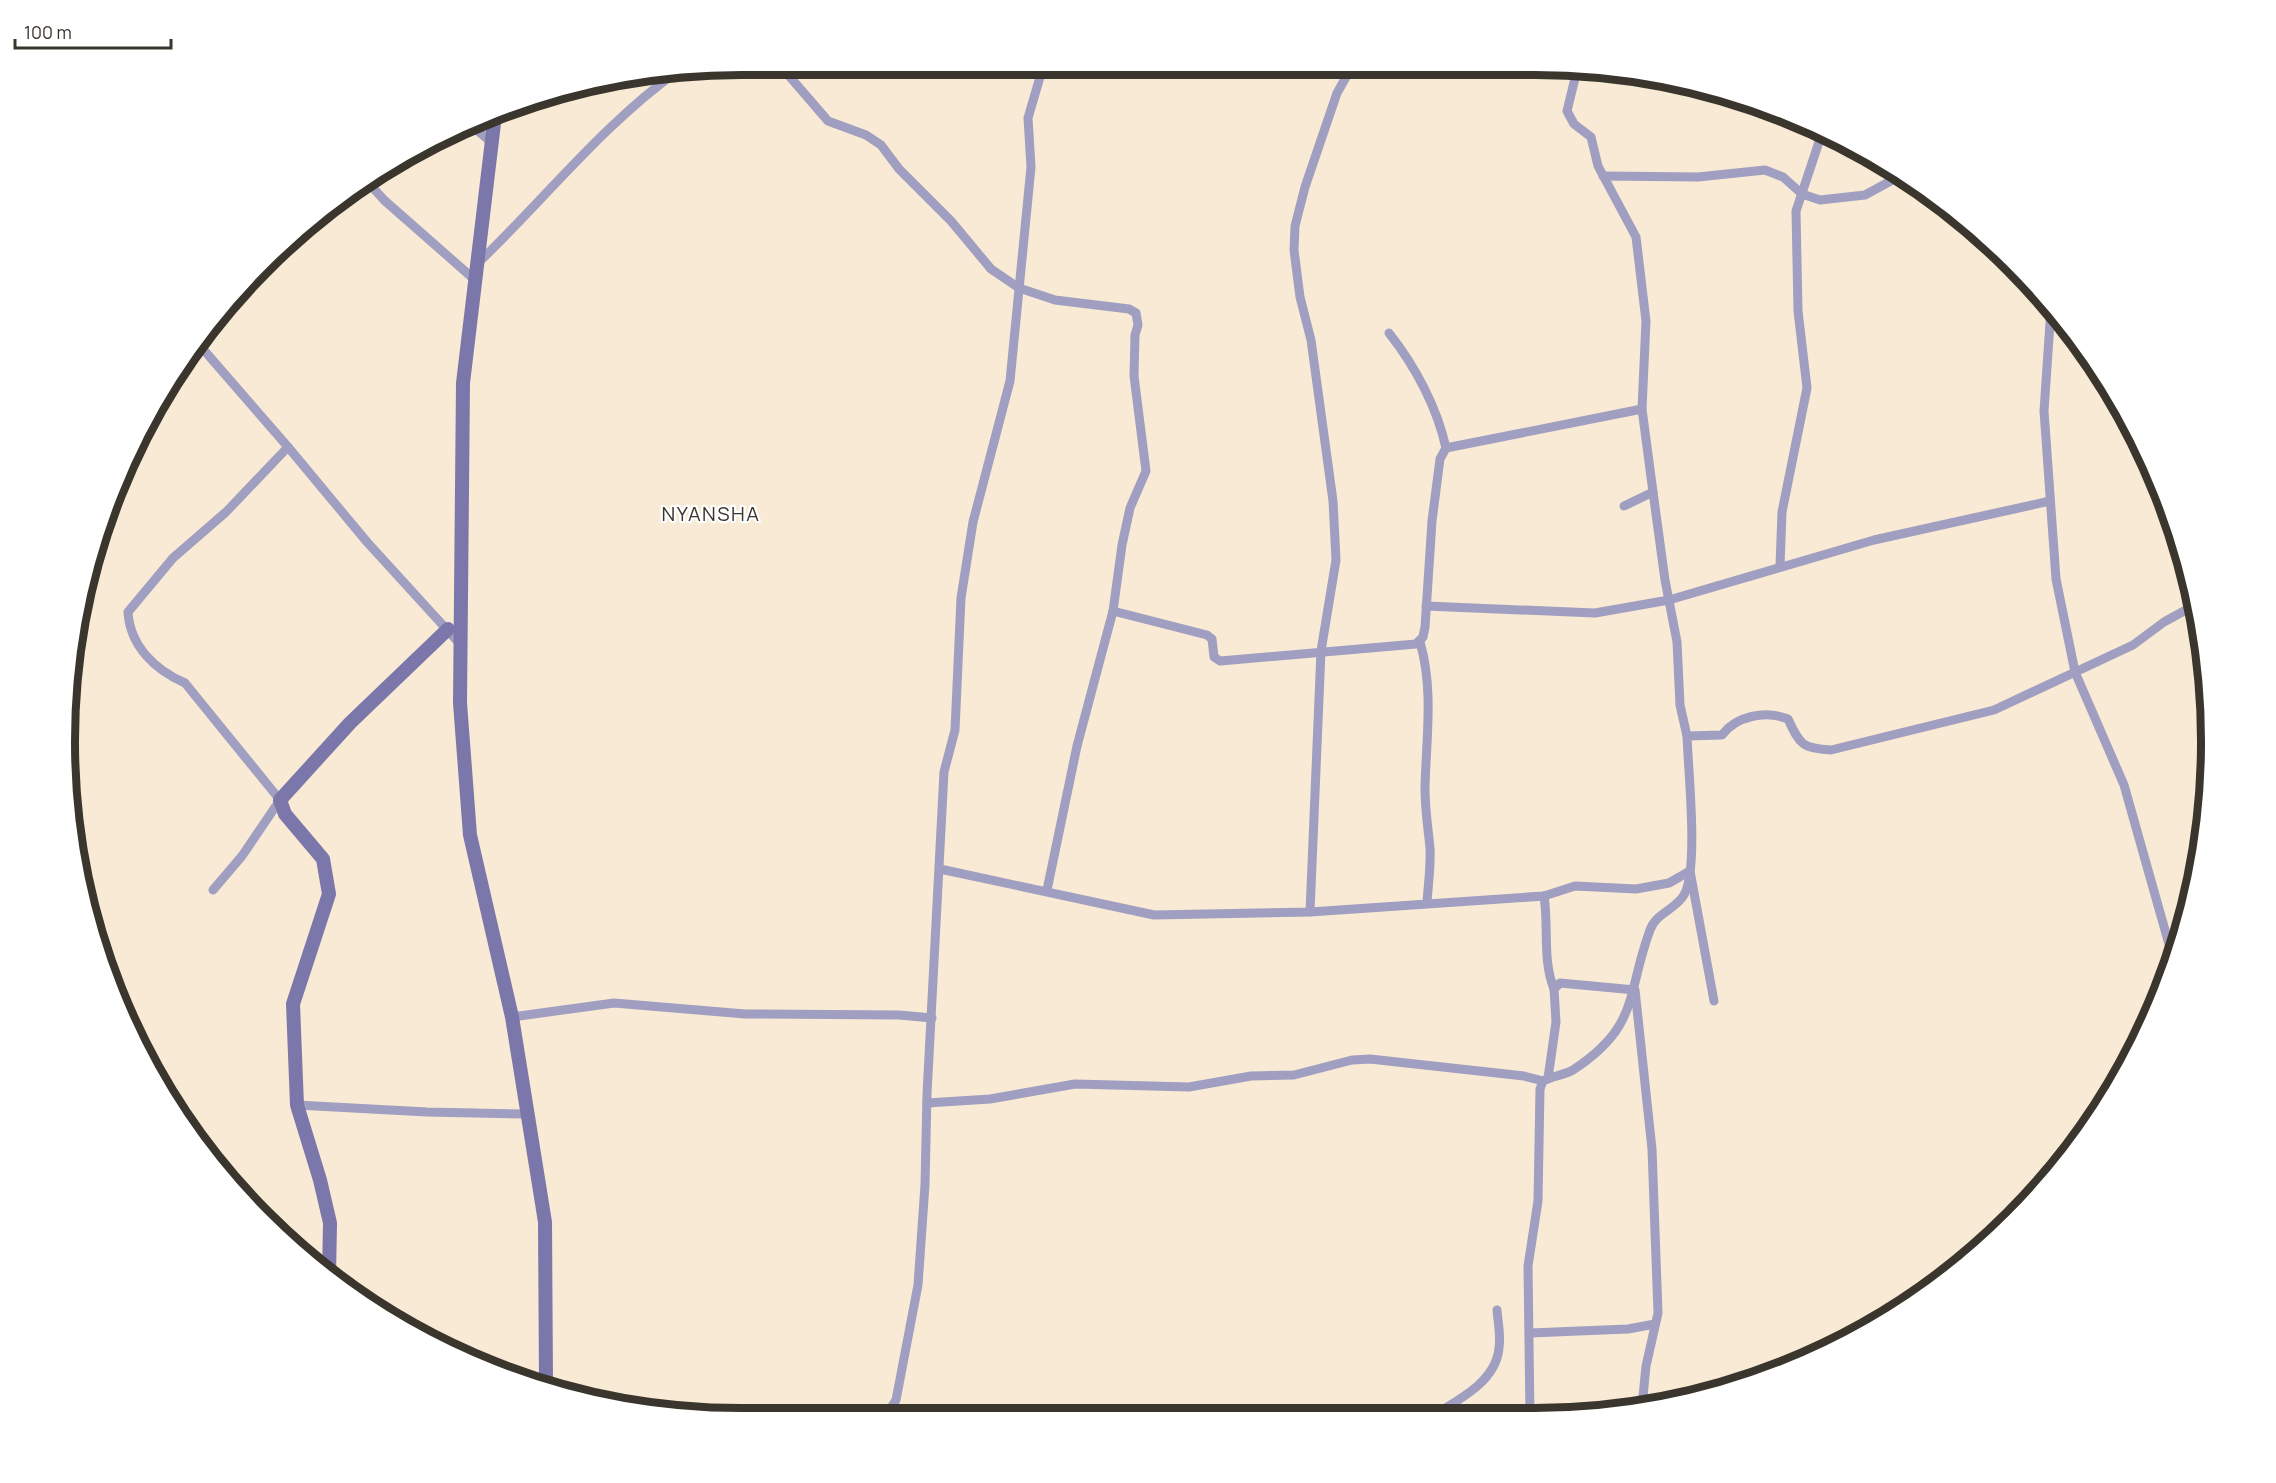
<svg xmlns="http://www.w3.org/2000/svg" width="2276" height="1483" viewBox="0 0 2276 1483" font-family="Manrope,sans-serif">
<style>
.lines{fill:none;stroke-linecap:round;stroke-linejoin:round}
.street{stroke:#a09ec1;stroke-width:9}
.secondary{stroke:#7c77aa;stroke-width:14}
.labels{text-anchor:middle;stroke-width:4.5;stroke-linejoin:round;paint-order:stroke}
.quarter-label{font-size:20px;letter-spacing:1.5px;fill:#3b362d;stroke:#fff}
.rim{fill:none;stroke:#3b362d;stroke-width:8}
</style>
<rect width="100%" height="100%" fill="#f8ead4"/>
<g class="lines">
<!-- street -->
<g class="street">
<path d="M784 70 828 121 866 135 881 145 899 169 951 221 991 269 1019 288 1055 300 1129 309 1136 313 1138 325 1135 335 1134 376 1146 471 1130 508 1122 545 1113 611 1077 746 1047 890"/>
<path d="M1442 70 1454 74 1482 70"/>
<path d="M1577 70 1567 111 1574 124 1591 137 1598 166 1636 237 1646 321 1642 409 1653 492"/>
<path d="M472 126 490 141"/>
<path d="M1603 176 1698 177 1765 170 1783 177 1802 194 1820 200 1865 195 1898 177"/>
<path d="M365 179 384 200 475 280"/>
<path d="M476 265C544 200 602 125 679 70"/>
<path d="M2051 308 2044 411 2056 579 2075 672 2124 785 2174 962"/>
<path d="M1389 333C1415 366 1437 407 1446 448"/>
<path d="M196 341 288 447"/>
<path d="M1624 506 1653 492 1665 580 1677 642 1680 705 1687 736"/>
<path d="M1780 566 1782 512 1807 388 1798 311 1796 211 1823 130"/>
<path d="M1426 606 1595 613 1669 600 1874 540 2050 501"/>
<path d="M1113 611 1207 635 1212 639 1214 657 1220 661 1416 644 1423 637 1425 627 1432 521 1440 459 1446 448 1642 409"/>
<path d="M1420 642C1434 690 1426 740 1425 788 1425 809 1428 828 1430 848 1431 866 1428 885 1427 903"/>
<path d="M940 869 1154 915 1310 912 1544 896 1575 886 1636 889 1669 883 1690 871 1714 1001"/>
<path d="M213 890 242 856 280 800 185 683C155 670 130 646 128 612L173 558 226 512 288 447 367 542 460 644"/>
<path d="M1544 896C1549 927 1542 959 1554 989"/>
<path d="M1310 912 1321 651 1336 560 1333 501 1311 340 1300 297 1294 250 1295 226 1305 187 1337 93 1350 70"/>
<path d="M512 1017 614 1003 745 1014 899 1015 932 1018"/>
<path d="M1548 1078 1556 1022 1554 989 1560 983 1635 990 1652 1149 1658 1313 1646 1366 1642 1407"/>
<path d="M927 1103 990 1099 1075 1084 1189 1087 1251 1076 1294 1075 1352 1060 1370 1059 1524 1076 1543 1081"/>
<path d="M297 1105 427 1112 526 1114"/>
<path d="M1530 1333 1628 1329 1655 1324"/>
<path d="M887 1414 896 1400 918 1285 925 1185 927 1094 944 772 955 730 961 598 973 522 1010 381 1031 167 1028 118 1042 70"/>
<path d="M1432 1416C1458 1400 1496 1382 1499 1348 1501 1335 1498 1323 1497 1310"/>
<path d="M1530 1417 1528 1266 1538 1201 1540 1089 1543 1081C1553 1076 1564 1075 1573 1070 1640 1026 1626 995 1650 930 1656 913 1675 910 1684 895 1699 869 1688 769 1687 736L1722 735C1736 716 1765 710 1788 719 1800 745 1802 748 1831 750L1994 710 2133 645 2164 622 2195 605"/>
</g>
<!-- secondary -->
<g class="secondary">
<path d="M495 115 463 383 460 703 470 835 512 1017 545 1222 546 1384"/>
<path d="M329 1276 330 1223 320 1180 297 1105 293 1004 329 894 323 859 285 814 280 800 350 723 448 629"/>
</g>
</g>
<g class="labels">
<!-- quarter labels -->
<g class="quarter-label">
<text x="711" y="521">NYANSHA</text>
</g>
</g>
<!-- crop -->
<path d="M0 0H2276V1483H0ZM741 75H1535A666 666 0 0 1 2201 741V742A666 666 0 0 1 1535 1408H741A666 666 0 0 1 75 742V741A666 666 0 0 1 741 75Z" fill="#fff" fill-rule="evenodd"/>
<path class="rim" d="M741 75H1535A666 666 0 0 1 2201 741V742A666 666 0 0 1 1535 1408H741A666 666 0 0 1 75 742V741A666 666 0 0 1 741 75Z"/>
<!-- scale -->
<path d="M15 39v9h156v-9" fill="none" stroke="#3b362d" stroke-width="3"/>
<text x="24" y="39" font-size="18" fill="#3b362d" stroke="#ffffff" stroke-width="4.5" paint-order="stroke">100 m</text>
</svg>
